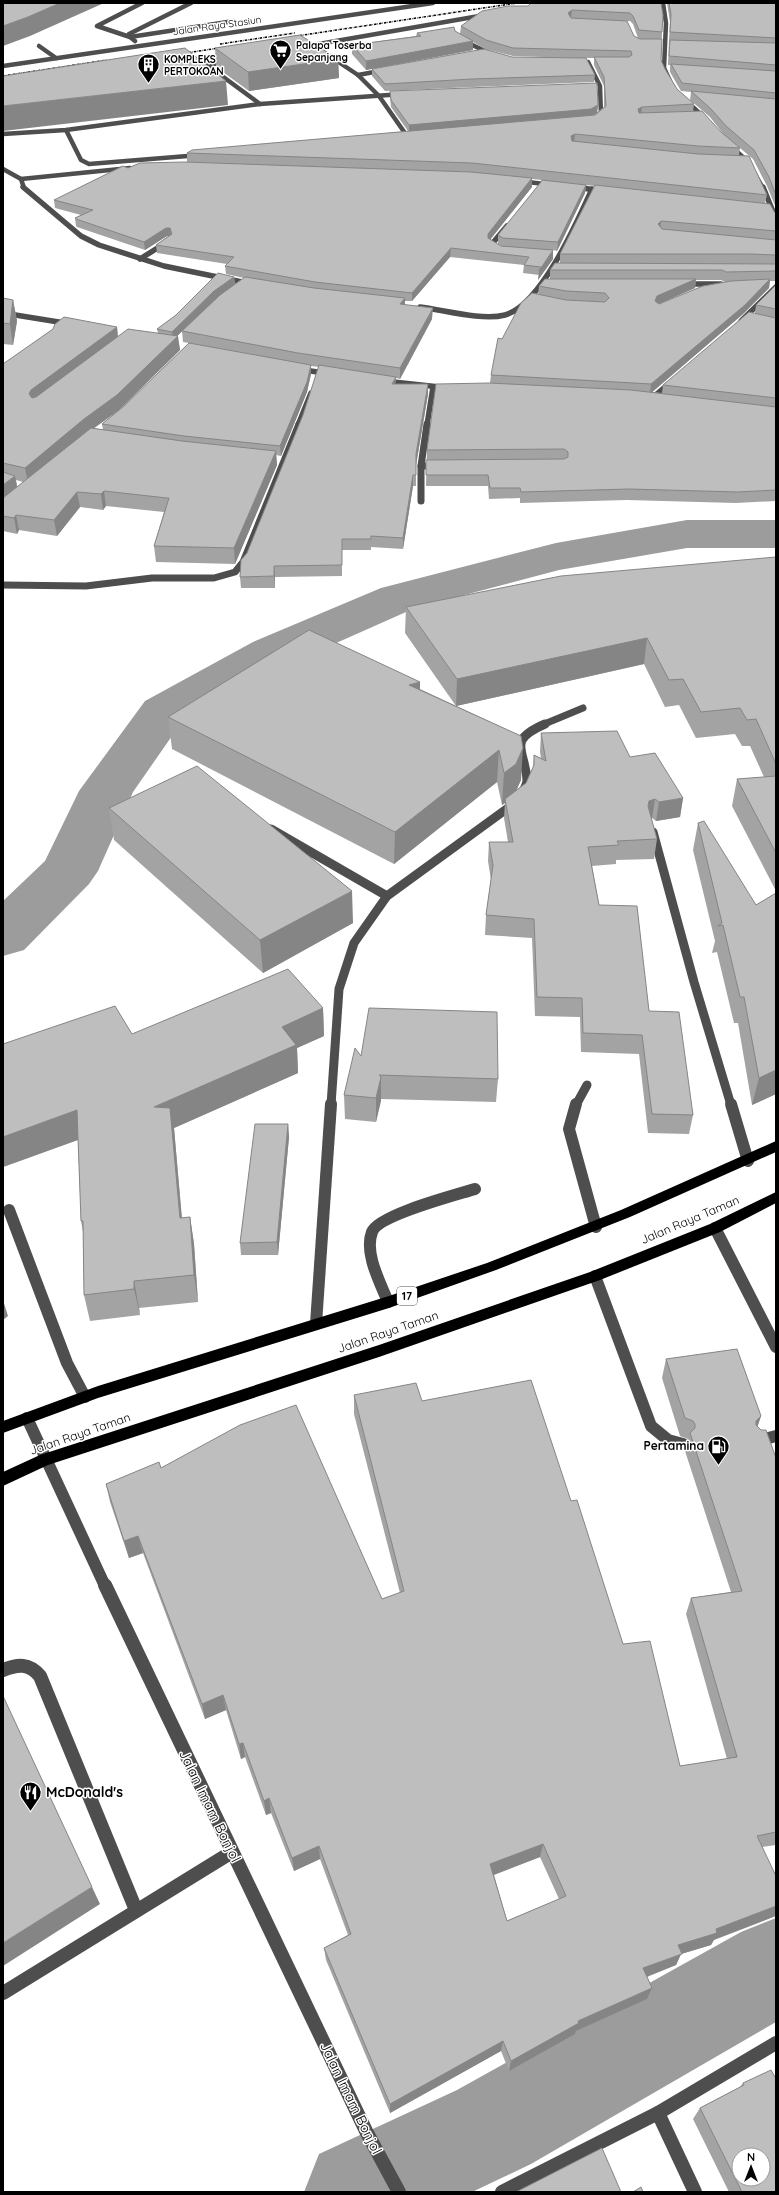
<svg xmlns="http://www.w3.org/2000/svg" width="779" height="2195" viewBox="0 0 779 2195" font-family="Quicksand,sans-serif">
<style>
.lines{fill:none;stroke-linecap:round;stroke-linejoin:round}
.river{fill:#9c9c9c;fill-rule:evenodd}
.minor-far5{stroke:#4e4e4e;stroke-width:4.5}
.minor-far4{stroke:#4e4e4e;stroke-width:5.5}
.minor-far3{stroke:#4e4e4e;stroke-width:7}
.minor-far2{stroke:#4e4e4e;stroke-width:9}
.minor-far1{stroke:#4e4e4e;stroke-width:12}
.minor{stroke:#4e4e4e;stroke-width:14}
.highway{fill:#000;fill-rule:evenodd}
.rail{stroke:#000;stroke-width:1.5;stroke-dasharray:2.5 1 0.5 1;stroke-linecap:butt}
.wall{fill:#a3a3a3;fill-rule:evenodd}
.shaded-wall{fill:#858585}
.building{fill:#bebebe;stroke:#858585;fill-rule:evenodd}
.labels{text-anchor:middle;stroke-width:3;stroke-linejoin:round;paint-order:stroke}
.far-street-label{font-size:10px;fill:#000;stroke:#fff}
.far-poi-label{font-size:10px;font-weight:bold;fill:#000;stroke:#fff;text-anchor:start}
.shield{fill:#fff;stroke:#4c4c4c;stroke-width:1}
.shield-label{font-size:11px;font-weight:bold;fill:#000}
.street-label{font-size:12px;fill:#000;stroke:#fff}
.poi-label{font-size:12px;font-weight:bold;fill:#000;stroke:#fff;text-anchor:end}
.near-poi-label{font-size:14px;font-weight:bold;fill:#000;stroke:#fff;text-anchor:start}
.near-street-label{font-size:14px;fill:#000;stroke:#fff}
</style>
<rect width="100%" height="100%" fill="#fff"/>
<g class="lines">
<!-- river -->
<g class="river">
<path d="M687 520H776V548H687L559 570 415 608 289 664 181 723 133 792 98 871 89 884 24 950 3 956V901L45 861 79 791 145 701 253 642 381 588 556 543Z"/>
<path d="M776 1918V2022L531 2164 472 2192H304L319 2154 457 2090 741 1932Z"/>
</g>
<!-- minor-far5 -->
<g class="minor-far5">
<path d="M663 3 666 23 664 68 670 81"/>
<path d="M129 34 191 3"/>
<path d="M130 37 234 21"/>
<path d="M462 40 491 54"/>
<path d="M135 41 130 37 97 26 142 3"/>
<path d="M39 46 56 58"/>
<path d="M588 62 600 86 601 115 596 119"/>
<path d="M207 65 260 104"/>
<path d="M3 66 433 3"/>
<path d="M193 67 228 62"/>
<path d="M358 75 385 70"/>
<path d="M684 99 707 120"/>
<path d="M66 130 81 160 89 164 200 155"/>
<path d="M3 134 66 130 260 104 403 94"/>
<path d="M407 136 379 96 358 75 313 45 485 15"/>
<path d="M730 145 748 162 763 188"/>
<path d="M3 169 21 179 130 168"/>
<path d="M21 179 24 188"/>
<path d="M519 181 553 185"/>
<path d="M573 187 580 188"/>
</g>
<!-- minor-far4 -->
<g class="minor-far4">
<path d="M23 187 81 236 99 245 164 266 252 284"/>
<path d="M573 187 605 191"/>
<path d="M763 187 776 219"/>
<path d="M499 250 491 245 507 226"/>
<path d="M140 259 167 242"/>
<path d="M683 284H721"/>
<path d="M420 307C444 310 482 321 505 315 541 305 577 222 592 189"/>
<path d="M3 313 71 324"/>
<path d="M741 321 776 287"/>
<path d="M298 369 330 374"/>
<path d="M384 381 449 388"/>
<path d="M652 398 672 381"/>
<path d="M298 425 311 393"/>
<path d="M427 425 433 387"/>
</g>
<!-- minor-far3 -->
<g class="minor-far3">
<path d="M421 466H439"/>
<path d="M421 501V466L427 424"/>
<path d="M3 585 86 586 152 578H214L235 572 243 562 299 424"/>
<path d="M542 725 583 708"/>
</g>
<!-- minor-far2 -->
<g class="minor-far2">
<path d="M271 829 387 896"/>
<path d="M653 832 694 982 731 1105"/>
<path d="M331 1105 339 989 354 943 387 896 519 800C521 794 527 786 527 780 525 749 506 741 545 724"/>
<path d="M576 1105 587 1085"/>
</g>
<!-- minor-far1 -->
<g class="minor-far1">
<path d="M576 1104 569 1129 596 1227"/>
<path d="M731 1104 748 1161"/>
<path d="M9 1210 67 1363 85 1397"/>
<path d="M715 1228 776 1347"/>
<path d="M595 1276 651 1426 668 1440 683 1444"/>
<path d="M388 1302C380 1282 364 1253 372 1232 378 1215 456 1195 475 1189"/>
<path d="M316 1324 331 1104"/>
<path d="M27 1418 105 1586"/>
<path d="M757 1441 776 1436"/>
</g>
<!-- minor -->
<g class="minor">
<path d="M105 1585 366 2131 399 2192"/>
<path d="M3 1670C18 1664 29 1663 40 1676L136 1910"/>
<path d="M3 1993 232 1852"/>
<path d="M658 2113 695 2192"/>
<path d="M502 2192 658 2113 776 2043"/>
</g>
<!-- highway -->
<g class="highway">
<path d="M776 1141V1152L630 1217 496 1270 389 1308 98 1398 3 1433V1421L98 1386 389 1296 487 1263 621 1210Z"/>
<path d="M776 1192V1203L720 1232 600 1280 379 1357 48 1465 3 1486V1472L40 1455 379 1345 590 1272 710 1224Z"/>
</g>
<!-- rail -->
<g class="rail">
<path d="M290 37 517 3"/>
<path d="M220 44 295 33"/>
<path d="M179 54 226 47"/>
<path d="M3 76 107 60"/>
</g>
</g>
<!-- wall -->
<g class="wall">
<path d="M661 3 662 32 661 60 665 69 677 89 694 104 693 111 724 135 710 117 690 100 691 92 681 91 670 72V65H668L669 40 670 22 667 3H776V208L767 186 753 159 740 148 739 155 767 195 765 203 775 213H776V281H770L769 288 743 314 652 392 662 393 663 385 755 313 756 305 776 285V501L736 503 627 500 520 503V498L489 499 488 486H426L427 450 490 383 491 375 502 339 538 295 539 286 550 279V270L560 263V254L595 186 550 181 586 185 585 193 557 251 553 250V259L538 280 539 275 523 273 524 265 450 257 412 301H405V305L432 319 400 379 396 378 395 384 428 394 416 465V486H413L403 549 371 547V550H342V576L275 577V588H241L240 577 247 553 303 415 319 367 311 366V374L307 392 281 456 276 455 277 465 235 564 156 562 154 546 164 512 106 506 103 510 80 507 57 536 19 530 17 534 3 531V364L117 327 118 336 158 333 157 329 234 277 235 284 244 278 226 274 225 266 227 264 157 253 156 245 168 236H167L145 250 77 227 76 226 75 218 81 215 55 208 54 200 128 168 187 162V153L408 131 391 107 390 98V91L598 105 597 112 604 107V86L594 65V58H586L595 75 594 82 472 87 385 91 372 76V69L512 57 576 58 513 56 485 49 473 42V50L366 70 352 54V45L416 36 417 33 455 31 460 34 461 26 528 6ZM627 21H630L633 24 638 38 634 36ZM532 179 542 180 541 182 498 235V244L502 246H501L490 240 532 187ZM696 280H721L725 282 659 304 695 288ZM182 331 183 342 189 343 124 406 102 424 103 430 94 428 119 410 180 350 177 336ZM16 480 23 482 17 487Z"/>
<path d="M215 48 338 59 339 78 249 91 216 67Z"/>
<path d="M3 298 13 300 17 321 13 345 3 344Z"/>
<path d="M776 557V891L732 806 737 779 764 777 750 746H742L735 734 696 738 679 705 665 707 644 664 456 706 405 633 406 607Z"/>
<path d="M420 682V689L521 736V780L516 790 526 783 533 768 534 755 541 758 540 752 541 733 630 757 683 798 680 817 656 821 652 818H651L657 839 654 859 616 860V864L592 866 599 905 649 1011 693 1115 689 1134 648 1133 639 1054 581 1052 580 1017 535 1016 532 938 485 935 486 915 491 880 488 861 489 842H508L504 818 505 803 502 805 497 782 394 864 172 749 168 717Z"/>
<path d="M109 808 353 923 263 973 114 840Z"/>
<path d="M698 823 756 905 776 893V1094L752 1105 738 1023H734L717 952 712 953 715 941 693 850Z"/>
<path d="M323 1008 324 1036 297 1048 298 1073 174 1128 182 1218 190 1217 194 1244 198 1302 139 1308 140 1315 90 1321 84 1295 83 1232 81 1221 78 1140 3 1167V1044L132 1034Z"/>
<path d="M361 1056 498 1079 496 1102 381 1099 376 1122 345 1119 344 1095Z"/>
<path d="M288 1124 289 1137 278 1255H241L240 1243Z"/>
<path d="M666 1359 761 1416 757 1427 776 1458V1845L762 1847 711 1945 681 1954 676 1965 647 1977 652 1988 647 1999 576 2031 575 2034 509 2071 501 2051 390 2113 326 1960 324 1948 348 1935 320 1859 294 1871 271 1813 266 1815 245 1757 241 1759 226 1710 205 1719 143 1553 129 1558 110 1502 106 1484 161 1468 382 1599 400 1593 354 1414V1395L422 1401 571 1501 623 1644 680 1766 727 1759 686 1614 691 1598 731 1592 685 1451 688 1439 680 1436 662 1378ZM540 1857 559 1899 507 1921 494 1875Z"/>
<path d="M743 2083 776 2192H729L693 2119 700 2108 740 2087Z"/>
</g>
<!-- shaded-wall -->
<g class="shaded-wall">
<path d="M60 3H104L30 36 3 46V26Z"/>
<path d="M572 10 571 18 568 13Z"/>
<path d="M473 41V50L366 70V61Z"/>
<path d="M338 59 339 78 249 91 248 72Z"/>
<path d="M226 81 228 105 3 131V106Z"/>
<path d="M598 105 597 113 591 116 409 132V125Z"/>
<path d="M642 107 641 115 638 118V109Z"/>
<path d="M575 134 574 143 571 145V136Z"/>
<path d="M532 178V187L488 242 487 247 488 234Z"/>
<path d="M586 185 585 193 557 251 558 242Z"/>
<path d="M661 221 660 230 658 224Z"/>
<path d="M166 228H170L171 236H167L145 250 144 242Z"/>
<path d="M451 248 450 257 412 301V293Z"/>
<path d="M553 250V259L538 280 539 271Z"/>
<path d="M234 277 235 285 215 300 173 340 172 332 214 291Z"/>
<path d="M696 279 695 288 656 305 655 301 657 296Z"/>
<path d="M770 279 769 288 743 314 650 394 651 384Z"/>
<path d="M405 298V309L400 304Z"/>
<path d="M13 300 17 321 13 345 10 324Z"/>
<path d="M433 308 432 319 400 379V368Z"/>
<path d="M117 327 118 341 33 405 29 394 31 390Z"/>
<path d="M178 336 180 350 119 410 86 434 28 483 25 468Z"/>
<path d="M311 365V374L307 392 281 456 280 446Z"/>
<path d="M396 377 395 387 392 384Z"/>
<path d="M428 384V394L416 465V454Z"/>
<path d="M276 451 277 465 235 564 234 548Z"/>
<path d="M413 475V486L403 549V538Z"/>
<path d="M15 476 18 491 3 503V485Z"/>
<path d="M104 491 106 506 103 510 101 494Z"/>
<path d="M77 492 80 507 57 536 54 520Z"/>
<path d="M16 515 19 530 17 534 14 518Z"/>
<path d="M274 566 275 577V588L274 576Z"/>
<path d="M647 638 644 664 456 706 457 679Z"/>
<path d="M420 682 419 714 409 685Z"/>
<path d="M523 748 521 780 514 796 505 799V803L502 805 504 773Z"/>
<path d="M499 750 497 782 394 864 395 832Z"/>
<path d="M683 798 680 817 656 821 659 802Z"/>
<path d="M655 799 652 818 646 820 649 801Z"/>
<path d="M352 891 353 923 263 973 260 940Z"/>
<path d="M323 1008 324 1036 297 1048 298 1073 174 1128 184 1245 154 1107 282 1027Z"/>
<path d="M776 1070V1094L752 1105 759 1078Z"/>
<path d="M381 1077V1101L376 1122V1098Z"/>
<path d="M77 1110 83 1138 3 1167V1137Z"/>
<path d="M288 1124 289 1137 278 1255 277 1242Z"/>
<path d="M190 1217 194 1244 198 1302 194 1275Z"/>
<path d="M134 1281 139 1308 140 1315 134 1289Z"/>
<path d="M3 1300 8 1316 3 1320Z"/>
<path d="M761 1416 755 1434 756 1421Z"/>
<path d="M138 1536 143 1553 129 1558 124 1541Z"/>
<path d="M223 1695 226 1710 205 1719 202 1704Z"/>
<path d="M243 1743 245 1757 241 1759 239 1744Z"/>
<path d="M269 1798 271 1813 266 1815 264 1801Z"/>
<path d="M543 1844 540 1857 488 1877 490 1864Z"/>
<path d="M319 1846 320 1859 294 1871 292 1858Z"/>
<path d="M92 1887 100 1904 3 1966V1943Z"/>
<path d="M776 1906V1916L714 1940 711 1945 681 1954 676 1965 638 1980 643 1968 678 1945 716 1929Z"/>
<path d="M652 1988 647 1999 576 2031 575 2034 509 2071 511 2061 578 2021Z"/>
<path d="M503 2041 501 2051 390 2113V2104Z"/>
</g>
<!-- building -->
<g class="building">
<path d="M3 3H60L28 17 3 26Z"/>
<path d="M531 3H661L663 15 662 32 639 30 633 16 630 13 572 10 568 13 571 18 627 21 634 36 640 39H662L661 60 665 69 677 89 694 104 642 107 638 109 639 113 702 111 721 132 740 148 698 146 575 134 571 136 572 141 698 154 749 156 767 195 472 163 187 153 192 150 595 115 606 106 604 77 594 57H629L632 55 631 51 513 48 486 40 461 26 482 11 508 6H528Z"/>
<path d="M669 3H776V38L670 32 671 14Z"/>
<path d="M454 27 455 31 473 41 366 61 352 45 421 36 417 33Z"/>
<path d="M300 35 338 59 248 72 215 48Z"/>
<path d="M670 40 776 43V65L669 56Z"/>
<path d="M185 48 226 81 3 106V76Z"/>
<path d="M484 49 512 57 586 58 595 75 472 79 385 84 372 69Z"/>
<path d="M671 64 776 71V93L682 83Z"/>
<path d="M597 83 598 105 591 109 409 125 391 100 390 91Z"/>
<path d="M691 91 776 99V195L769 177 754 150 726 126 711 109Z"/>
<path d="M185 162 471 172 532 178 488 234V238L501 246 553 250 539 271 541 267 524 265 529 257 451 248 412 293 315 282 225 266 234 257 156 245 172 234 170 228H166L144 242 76 219 75 218 93 210 54 200 123 166 128 168 140 163Z"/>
<path d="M542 180 586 185 558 242 503 238 498 235 541 182Z"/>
<path d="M595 185 770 204 775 213H776V231L661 221 658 224 662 229 776 240V255L750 254H560Z"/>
<path d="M555 263 776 264V271L726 272 722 270H550Z"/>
<path d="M218 273 234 277 214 291 172 332 157 329 176 315Z"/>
<path d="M245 277 314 288 405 298 400 304 433 308 400 368 298 353 182 331 220 295Z"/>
<path d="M545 279H696L657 296 655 301 659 304 703 286 731 281 770 279 745 305 651 384 491 375 498 338 502 339 521 303 532 293 566 300 605 302 609 298 605 293 566 291 539 286Z"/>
<path d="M776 285V309L756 305Z"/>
<path d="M3 298 13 300 10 324 3 323Z"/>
<path d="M749 312 776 318V398L663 385Z"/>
<path d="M64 317 117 327 31 390 29 394 32 398 36 397 128 329 178 336 117 395 84 419 25 468 3 463V364L53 329 55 324Z"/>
<path d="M189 343 311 365 307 382 280 446 184 436 102 424 124 406Z"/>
<path d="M319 365 396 377 392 384H428L416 454V475H413L403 538 371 536V539H342V565L274 566V576L240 577 241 560 247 553 303 415Z"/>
<path d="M489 383 631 390 776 407V490L738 492 629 489 521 492 520 488H490L488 475H426V460L564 459 568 457V452L564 449 427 450 436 384Z"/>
<path d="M91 428 182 441 276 451 234 548 154 546 169 498H167L104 491 101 494 77 492 54 520 16 515 14 518 3 516V498Z"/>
<path d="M3 472 15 476 3 485Z"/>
<path d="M776 557V764L756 719 747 720 740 708 701 712 683 679 669 680 647 638 457 679 406 607 561 576Z"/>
<path d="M309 630 420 682 409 685 521 736 523 748 516 764 504 773 499 750 395 832 168 717Z"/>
<path d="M617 731 630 757 655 753 683 798 659 802 655 799 649 801 648 806 657 839 617 841 619 845 588 847 599 905 637 906 649 1011 679 1012 693 1115 652 1114 642 1035 583 1033 582 998 537 997 534 919 486 915 493 865 489 842H513L505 799 526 783 534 765V755L546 761 541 733Z"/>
<path d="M197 766 352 891 260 940 109 808Z"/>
<path d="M776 776V853L737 779Z"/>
<path d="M704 821 756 905 776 893V1070L759 1078 744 997H740L723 925 718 926 722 923 698 823Z"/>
<path d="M288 969 323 1008 282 1027 296 1045 154 1107 170 1108 180 1218 190 1217 194 1275 134 1281V1289L84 1295 83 1221H81L77 1110 3 1137V1044L115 1006 132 1034Z"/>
<path d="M369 1008 497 1012 498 1079 379 1075 381 1077 376 1098 344 1095 355 1048 361 1056Z"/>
<path d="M255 1124H288L277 1242 240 1243Z"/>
<path d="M737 1349 761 1416 756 1421V1425L761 1430H766L776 1458V1832L757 1836 776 1876V1906L716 1929 717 1933 678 1945 682 1954 643 1968 652 1988 578 2021 579 2023 511 2061 503 2041 390 2104 324 1948 351 1934 319 1846 292 1858 269 1798 264 1801 243 1743 239 1744 223 1695 202 1704 138 1536 124 1541 106 1484 159 1462 161 1468 240 1425 296 1405 382 1599 404 1591 354 1395 416 1383 422 1401 531 1380 571 1501 577 1500 623 1644 650 1641 680 1766 737 1757 691 1598 742 1591 690 1433 695 1428V1424L693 1421 685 1418 666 1359ZM543 1844 566 1896 507 1921 490 1864Z"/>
<path d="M3 1696 92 1887 3 1943Z"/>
<path d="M771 2070 776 2079V2192H742L700 2108 744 2085 743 2083ZM739 2155H763V2179H739Z"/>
<path d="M602 2148 621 2192H516Z"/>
<path d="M641 2187 643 2192H633Z"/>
</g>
<!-- icons -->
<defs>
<symbol id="supermarket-pin" viewBox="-11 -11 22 30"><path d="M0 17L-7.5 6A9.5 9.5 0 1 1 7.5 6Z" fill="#000" stroke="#fff"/><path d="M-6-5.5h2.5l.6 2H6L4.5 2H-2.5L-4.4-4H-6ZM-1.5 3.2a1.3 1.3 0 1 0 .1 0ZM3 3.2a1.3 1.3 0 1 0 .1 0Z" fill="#fff"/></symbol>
<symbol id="building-pin" viewBox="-11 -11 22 30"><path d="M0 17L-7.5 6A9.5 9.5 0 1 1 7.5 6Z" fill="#000" stroke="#fff"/><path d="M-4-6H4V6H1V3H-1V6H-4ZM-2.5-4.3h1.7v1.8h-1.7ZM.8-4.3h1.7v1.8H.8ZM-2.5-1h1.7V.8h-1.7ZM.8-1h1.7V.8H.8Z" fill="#fff"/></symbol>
<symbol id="fuel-pin" viewBox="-11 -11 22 30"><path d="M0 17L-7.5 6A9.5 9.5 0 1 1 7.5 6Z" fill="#000" stroke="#fff"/><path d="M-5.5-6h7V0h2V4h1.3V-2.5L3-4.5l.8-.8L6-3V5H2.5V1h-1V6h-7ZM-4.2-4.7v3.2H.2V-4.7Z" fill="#fff"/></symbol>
<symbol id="restaurant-pin" viewBox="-11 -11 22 30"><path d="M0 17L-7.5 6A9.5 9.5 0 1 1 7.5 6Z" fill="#000" stroke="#fff"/><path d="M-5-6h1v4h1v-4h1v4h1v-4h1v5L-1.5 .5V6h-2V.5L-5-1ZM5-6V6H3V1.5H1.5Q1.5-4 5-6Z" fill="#fff"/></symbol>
</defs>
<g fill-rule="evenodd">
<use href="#supermarket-pin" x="268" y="38" width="25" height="34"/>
<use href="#building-pin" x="136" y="52" width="25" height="34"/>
<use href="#fuel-pin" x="706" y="1434" width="25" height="34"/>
<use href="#restaurant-pin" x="18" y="1780" width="25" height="34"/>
</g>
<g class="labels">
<!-- far-street labels -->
<g class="far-street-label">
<text transform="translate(217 25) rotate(-8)" y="4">Jalan Raya Stasiun</text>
</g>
<!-- far-poi labels -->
<g class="far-poi-label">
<text x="296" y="49">Palapa Toserba<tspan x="296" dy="12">Sepanjang</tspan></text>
<text x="164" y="63">KOMPLEKS<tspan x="164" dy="12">PERTOKOAN</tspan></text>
</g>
<!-- shield labels -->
<rect class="shield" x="397" y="1287" width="20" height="18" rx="3"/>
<g class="shield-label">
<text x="407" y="1300">17</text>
</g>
<!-- street labels -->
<g class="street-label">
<text transform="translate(690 1220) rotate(-23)" y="4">Jalan Raya Taman</text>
<text transform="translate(388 1332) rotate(-19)" y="4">Jalan Raya Taman</text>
<text transform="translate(80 1434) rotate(-19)" y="4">Jalan Raya Taman</text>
</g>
<!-- poi labels -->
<g class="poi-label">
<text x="704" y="1450">Pertamina</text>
</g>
<!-- near-poi labels -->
<g class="near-poi-label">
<text x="46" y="1797">McDonald's</text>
</g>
<!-- near-street labels -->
<g class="near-street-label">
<text transform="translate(210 1806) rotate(64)" y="5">Jalan Imam Bonjol</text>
<text transform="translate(351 2098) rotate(64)" y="5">Jalan Imam Bonjol</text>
</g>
</g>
<!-- border -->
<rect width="779" height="2195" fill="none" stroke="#000000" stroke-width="8"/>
<!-- north arrow -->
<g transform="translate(751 2167)"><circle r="19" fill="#ffffff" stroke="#999999"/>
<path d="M0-3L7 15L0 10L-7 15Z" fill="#000000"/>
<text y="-6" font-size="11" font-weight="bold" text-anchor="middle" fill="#000000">N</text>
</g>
</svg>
